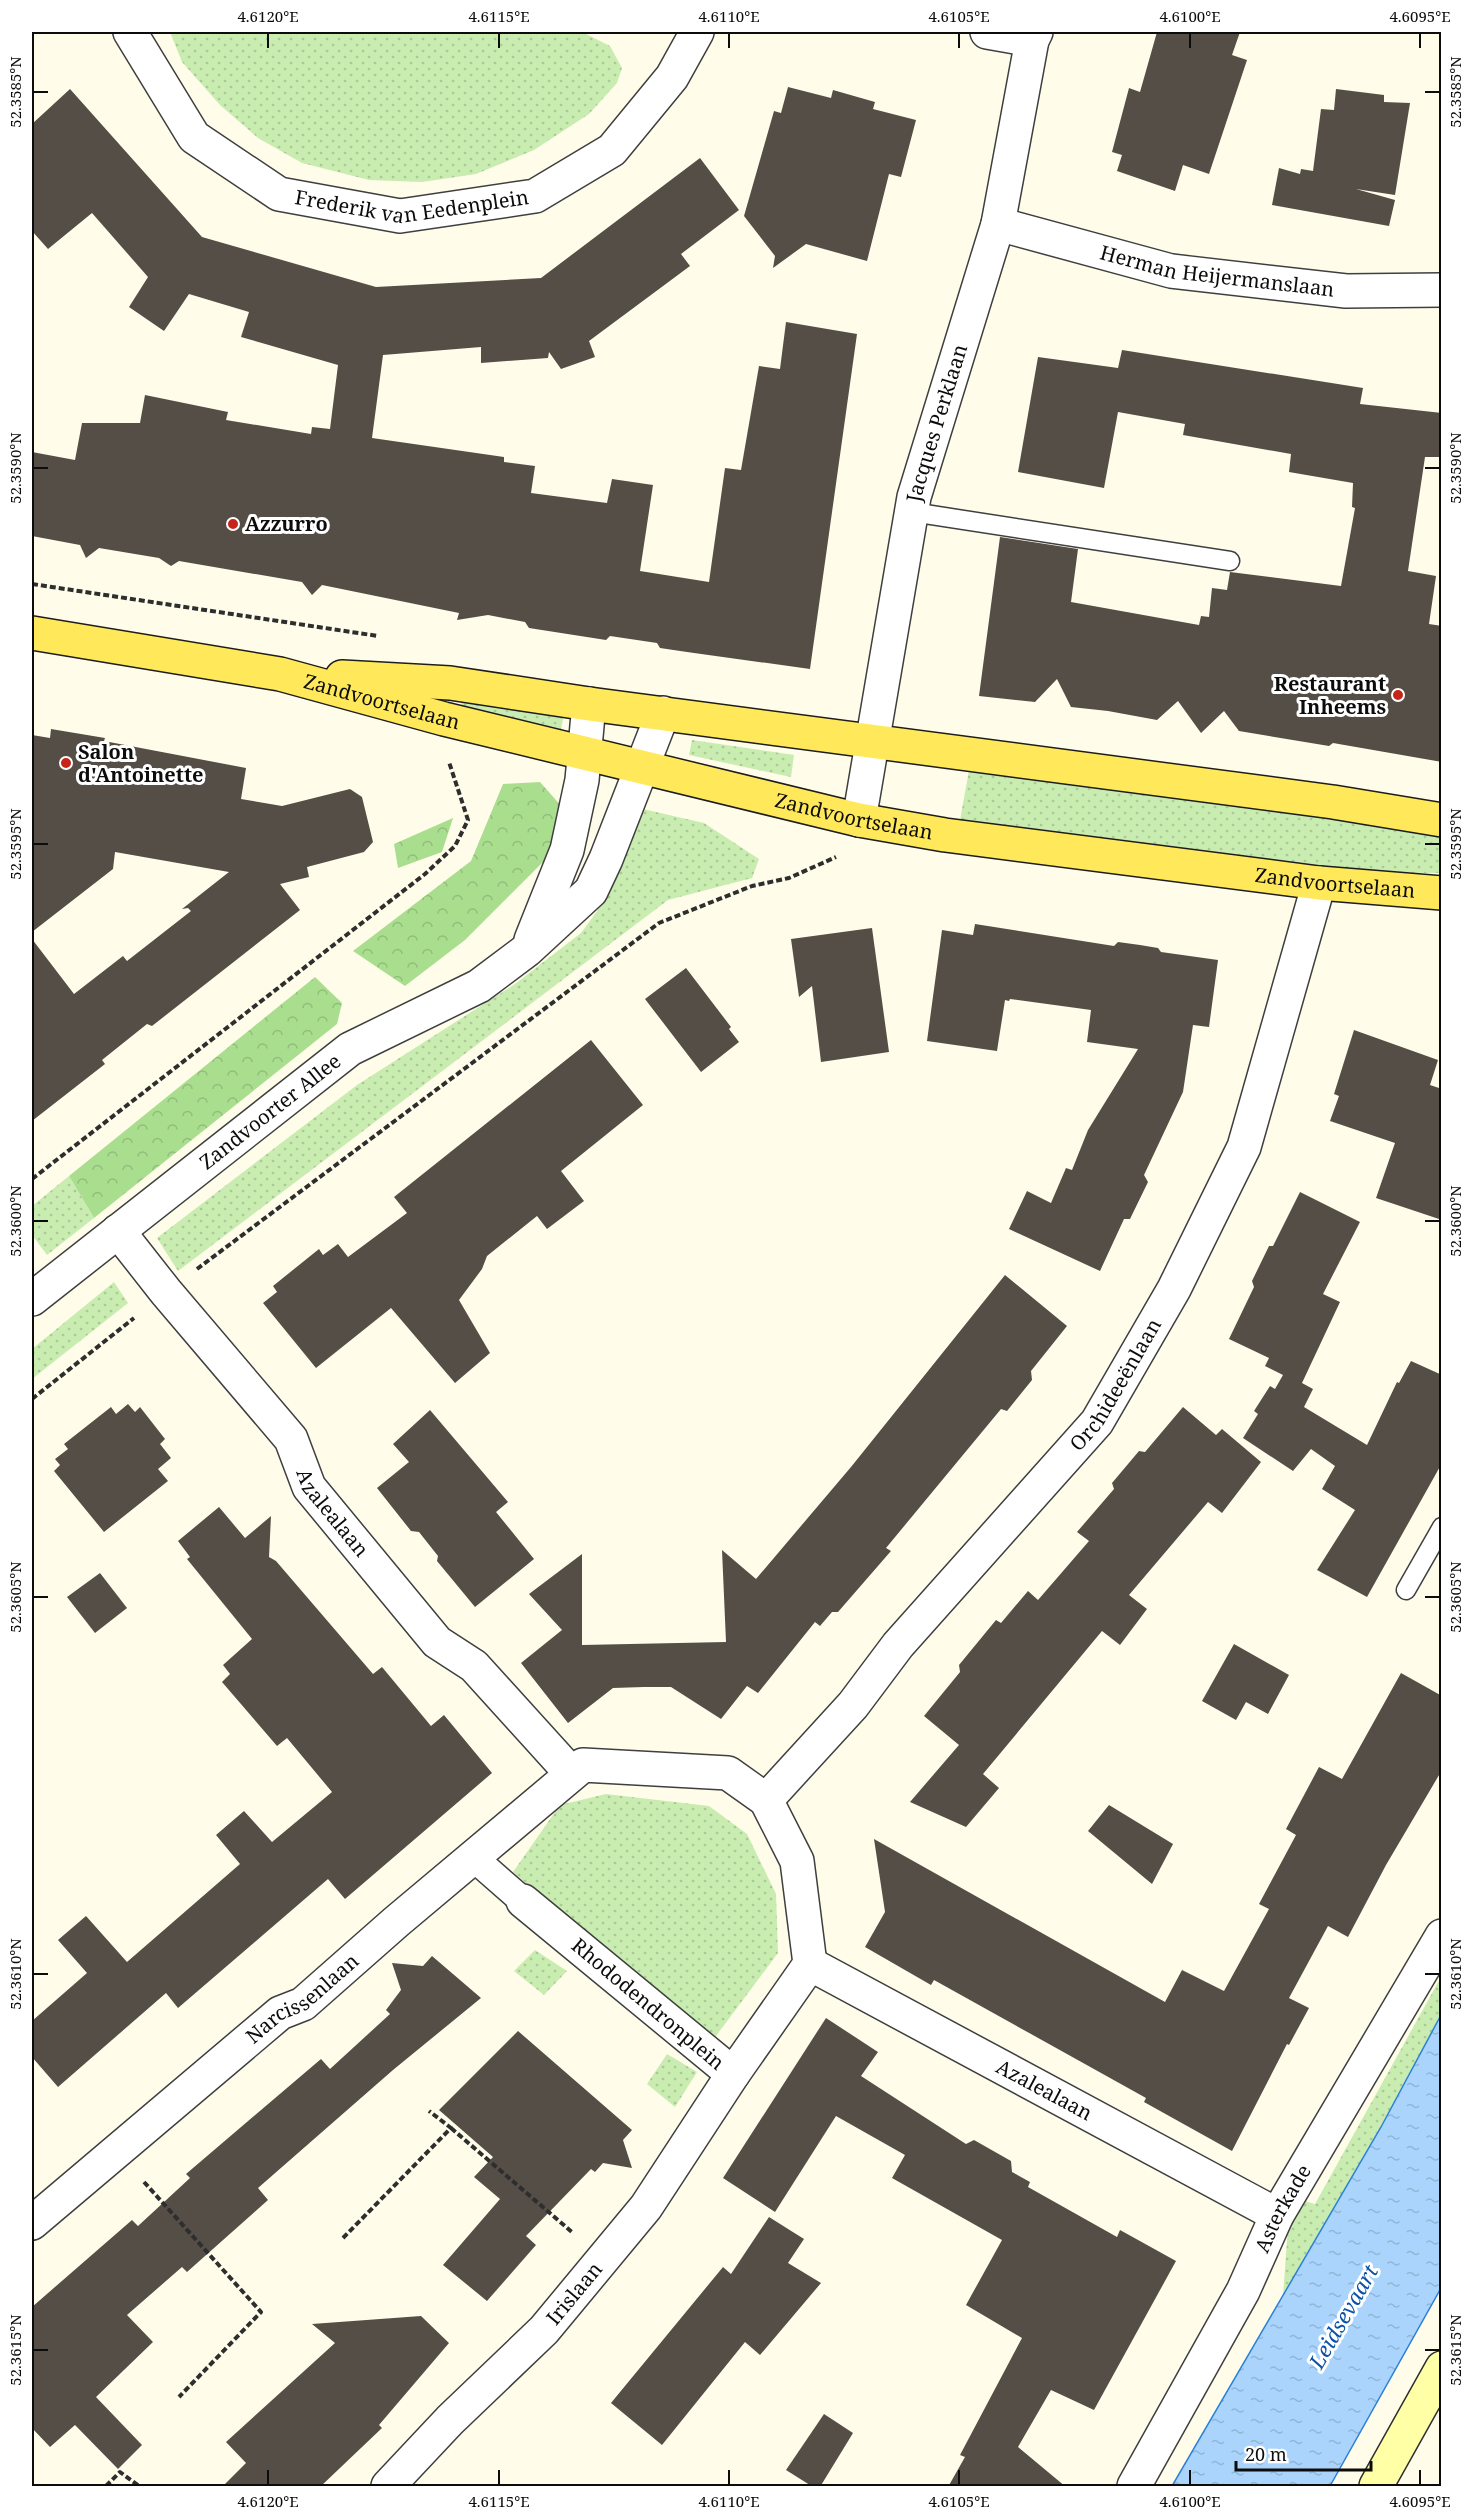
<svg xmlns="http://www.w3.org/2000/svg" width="1473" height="2518" viewBox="0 0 1473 2518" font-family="'Noto Serif',serif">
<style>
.green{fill:url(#green-dots)}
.forest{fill:url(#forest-crowns)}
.water{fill:url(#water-ripples);stroke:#2b80d8;stroke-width:1.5}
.building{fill:#554e47}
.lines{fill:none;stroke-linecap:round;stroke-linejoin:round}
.service-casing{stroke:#3f3f3f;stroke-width:21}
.pedestrian-casing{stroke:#3f3f3f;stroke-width:30}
.minor-casing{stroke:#3f3f3f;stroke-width:36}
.secondary-casing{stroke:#2e2e2e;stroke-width:36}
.primary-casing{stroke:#1d1d1d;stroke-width:36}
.path{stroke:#2e2e2e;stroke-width:4;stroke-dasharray:6 3;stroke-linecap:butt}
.service{stroke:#fff;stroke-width:18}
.pedestrian{stroke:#fff;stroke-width:27}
.minor{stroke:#fff;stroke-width:33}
.secondary{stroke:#ffffa5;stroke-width:33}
.primary{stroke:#ffe95a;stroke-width:33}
.ticks{fill:none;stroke:#0c0c0c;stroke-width:2}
.poi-dot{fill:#c62419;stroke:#fff;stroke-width:2}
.labels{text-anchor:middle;stroke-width:6;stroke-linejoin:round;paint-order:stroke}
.street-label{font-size:20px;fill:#0c0c0c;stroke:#fff}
.poi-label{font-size:20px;font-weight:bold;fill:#0c0c0c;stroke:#fff;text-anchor:start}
.water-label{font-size:21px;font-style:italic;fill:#0c52a6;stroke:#fff}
.neatline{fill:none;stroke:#0c0c0c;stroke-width:2}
.ticks-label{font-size:15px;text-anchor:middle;fill:#0c0c0c}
</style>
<defs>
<pattern id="green-dots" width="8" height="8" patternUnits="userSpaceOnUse" patternTransform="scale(1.5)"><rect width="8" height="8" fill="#c9ecb1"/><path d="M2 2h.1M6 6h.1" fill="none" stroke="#abc997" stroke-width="1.8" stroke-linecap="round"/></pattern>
<pattern id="forest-crowns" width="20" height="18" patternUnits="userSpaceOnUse" patternTransform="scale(1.5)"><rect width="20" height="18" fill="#aade8f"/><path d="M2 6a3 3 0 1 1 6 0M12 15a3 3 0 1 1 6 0" fill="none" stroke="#91bd7a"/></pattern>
<pattern id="water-ripples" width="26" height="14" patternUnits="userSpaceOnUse" patternTransform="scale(1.5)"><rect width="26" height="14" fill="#aad4fb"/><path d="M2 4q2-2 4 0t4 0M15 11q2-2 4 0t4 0" fill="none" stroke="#91b5d6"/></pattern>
</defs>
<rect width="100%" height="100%" fill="#fffdea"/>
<!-- green -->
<g class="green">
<path d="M170 32H582L610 46 622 68 617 83 589 114 534 150 476 174 422 182 369 180 302 163 258 138 220 105 182 62Z"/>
<path d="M462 699 564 714 560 734 460 713Z"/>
<path d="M692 740 794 755 791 777 689 755Z"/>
<path d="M970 765 1441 834V873L1288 872 960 820Z"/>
<path d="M643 809 704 823 759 859 752 878 668 900 178 1271 157 1238 357 1085 515 984 581 933 609 895Z"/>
<path d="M69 1176 94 1218 47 1255 32 1235V1206Z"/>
<path d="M114 1282 128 1303 32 1379V1349Z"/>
<path d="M606 1794 709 1806 747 1834 776 1894 778 1953 710 2044 513 1872 560 1805Z"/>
<path d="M535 1950 567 1971 544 1995 514 1971Z"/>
<path d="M1441 1977V2021L1283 2296 1288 2227 1301 2200 1315 2204Z"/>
<path d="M667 2054 697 2072 675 2107 647 2084Z"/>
</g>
<!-- forest -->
<g class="forest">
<path d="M540 782 563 808 559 831 547 858 465 940 405 986 353 951 471 861 503 784Z"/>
<path d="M453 818 442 852 398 868 394 844Z"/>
<path d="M315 977 342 1003 337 1024 94 1218 69 1176Z"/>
</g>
<!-- water -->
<path class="water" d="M1441 2015V2288L1330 2486H1172L1381 2127Z"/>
<!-- building -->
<g class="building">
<path d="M1157 32H1240L1232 55 1247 60 1209 174 1183 165 1175 191 1117 171 1122 155 1112 152 1129 88 1140 92Z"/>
<path d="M788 87 831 98 833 90 875 102 873 109 916 120 901 177 889 174 867 261 806 244 773 268 775 256 744 216 774 111 781 113Z"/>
<path d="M70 89 202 237 376 287 541 278 700 158 739 210 681 254 690 266 589 341 595 357 561 369 549 352 548 358 481 363V347L383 355 372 438 504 457V462L535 466 531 493 607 503 612 479 653 485 640 571 709 582 725 468 741 470 759 366 780 369 786 322 857 334 810 669 687 652 660 648 657 643 610 636 606 640 529 628 525 622 488 615 457 620 459 613 322 585 312 595 302 582 179 561 171 566 159 558 99 548 86 558 80 545 32 536V452L75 460 82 423H140L145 395 228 412 226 420 311 434 312 427 330 429 338 365 241 337 249 312 189 294 164 331 129 307 148 277 92 213 48 249 32 231V124Z"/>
<path d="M1336 89 1384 95V102L1410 103 1395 195 1356 189 1395 200 1389 226 1272 205 1279 168 1300 174 1301 169 1313 171 1321 109 1334 110Z"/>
<path d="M1122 350 1363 388 1360 404 1442 413V457H1425L1408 571 1436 576 1429 624 1442 626V762L1333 743 1329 746 1239 731 1224 711 1201 733 1178 701 1157 720 1108 711 1071 707 1057 679 1035 702 979 696 1000 537 1078 549 1071 602 1199 625 1201 616 1209 617 1212 588 1227 590 1230 572 1341 586 1355 508 1352 507 1353 483 1289 472 1291 454 1183 435 1185 424 1118 412 1104 488 1018 472 1038 357 1118 368Z"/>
<path d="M51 729 105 738 104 741 246 768 241 799 282 806 350 789 362 797 373 842 364 852 307 867 309 877 280 884 300 910 152 1026 147 1024 102 1060 105 1064 32 1121V939L74 994 123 956 127 961 191 911 188 908 182 909 229 872 115 852 113 869 32 932V735L50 738Z"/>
<path d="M975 924 1114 946 1118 942 1140 945 1158 948 1161 952 1218 960 1209 1027 1193 1025 1183 1092 1144 1175 1148 1182 1130 1219H1124L1100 1271 1009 1229 1027 1191 1051 1203 1066 1168 1072 1170 1088 1130 1138 1049 1087 1042 1091 1010 1010 999 1009 1001 1005 1000 997 1051 927 1041 942 930 973 935Z"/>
<path d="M872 928 889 1052 821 1062 812 986 799 997 791 939Z"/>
<path d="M686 968 731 1027 729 1029 739 1042 701 1072 645 999Z"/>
<path d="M1354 1030 1438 1060 1430 1085 1442 1089V1220L1376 1198 1395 1143 1330 1121 1339 1096 1334 1094Z"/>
<path d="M591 1040 643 1105 561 1171 584 1201 547 1229 537 1216 487 1256 482 1269 459 1300 490 1353 455 1383 391 1308 316 1368 263 1303 277 1292 273 1286 319 1249 323 1255 338 1244 348 1257 407 1213 394 1197Z"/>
<path d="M1300 1192 1360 1222 1323 1294 1340 1302 1302 1383 1313 1389 1304 1407 1367 1445 1397 1382 1399 1383 1411 1361 1442 1375V1463L1367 1597 1317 1570 1355 1510 1322 1489 1335 1466 1311 1449 1293 1471 1243 1438 1258 1414 1254 1411 1270 1386 1275 1389 1283 1375 1265 1366 1269 1358 1229 1339 1254 1287 1252 1281 1269 1246H1273Z"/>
<path d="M1005 1275 1067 1326 1031 1371 1032 1380 1007 1411 1001 1409 886 1548 891 1551 838 1612H832L820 1626 815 1622 758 1693 747 1686 721 1719 671 1687H644L613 1688 568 1723 521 1663 562 1630 529 1594 582 1554V1645L726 1642 722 1550 756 1579 851 1467Z"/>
<path d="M128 1404 135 1412 140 1407 165 1439 160 1444 171 1458 158 1469 168 1481 104 1532 54 1471 60 1465 55 1459 68 1449 64 1444 111 1407 116 1414Z"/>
<path d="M1183 1407 1216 1435 1222 1429 1261 1462 1222 1513 1208 1502 1129 1595 1147 1609 1120 1645 1102 1631 983 1774 999 1788 966 1827 910 1802 959 1745 924 1716 960 1672 959 1665 996 1620 1001 1623 1028 1591 1038 1600 1089 1541 1077 1532 1114 1489 1112 1483 1139 1451 1145 1452Z"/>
<path d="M430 1410 508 1502 496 1512 534 1559 475 1607 437 1561 438 1556 419 1532 411 1531 377 1488 409 1462 393 1444Z"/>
<path d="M219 1507 245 1538 271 1516 269 1557 276 1561 373 1674 382 1667 431 1726 444 1715 492 1773 345 1899 328 1879 178 2008 166 1993 58 2087 32 2057V2021L87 1973 58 1940 86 1916 127 1962 240 1864 216 1835 244 1811 272 1842 332 1792 287 1738 277 1746 222 1682 230 1674 223 1665 252 1639 187 1559 190 1557 178 1541Z"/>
<path d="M100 1573 127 1608 95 1633 67 1597Z"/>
<path d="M1234 1644 1289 1675 1268 1714 1246 1702 1236 1720 1202 1701Z"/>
<path d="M1401 1673 1442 1696V1770L1386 1865 1348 1937 1328 1926 1289 1998 1309 2008 1289 2045 1287 2044 1232 2151 1144 2102 1146 2098 934 1980 931 1985 865 1947 885 1912 874 1839 1165 2002 1182 1970 1224 1991 1269 1909 1259 1904 1296 1835 1286 1829 1319 1767 1342 1779Z"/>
<path d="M1109 1805 1173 1844 1152 1884 1088 1831Z"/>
<path d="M432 1956 481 1998 393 2070 258 2188 268 2200 187 2272 182 2267 127 2315 153 2342 96 2397 142 2445 118 2469 75 2425 50 2447 32 2428V2307L132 2220 138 2226 190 2178 186 2174 321 2059 330 2069 390 2014 386 2010 401 1990 392 1963 423 1966Z"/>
<path d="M826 2018 878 2052 861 2076 966 2144 974 2140 1011 2161 1012 2172 1030 2182 1028 2187 1117 2237 1120 2230 1176 2261 1094 2410 1051 2390 1018 2447 1066 2487H948L965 2457 960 2455 1022 2338 966 2305 1002 2240 892 2178 905 2155 836 2116 775 2212 723 2178Z"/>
<path d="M518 2031 632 2130 623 2140 632 2168 603 2163 595 2172 591 2169 526 2236 536 2245 487 2301 443 2265 500 2199 474 2177 493 2157 439 2110Z"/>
<path d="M769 2217 804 2239 788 2263 821 2283 760 2355 745 2342 662 2445 611 2403 723 2267 731 2274Z"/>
<path d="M421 2316 449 2343 379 2425 382 2428 320 2487H222L246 2463 226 2442 335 2343 312 2324Z"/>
<path d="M824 2414 853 2433 820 2487H813L786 2470Z"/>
</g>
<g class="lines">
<defs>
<g id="service">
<path d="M912 512 1230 561"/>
<path d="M1406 1590 1442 1527"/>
</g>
<path id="pedestrian" d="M474 1858 523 1901"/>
<g id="minor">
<path id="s1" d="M130 32 194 137 279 194 400 216 535 196 612 150 672 77 697 32"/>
<path d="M987 32 1032 40"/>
<path id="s2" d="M998 224 1171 271 1346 291 1442 290"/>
<path id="s3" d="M859 820 914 497 998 224 1032 40 1036 32"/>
<path d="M531 940 567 850 582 780 589 704"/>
<path id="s4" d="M118 1231 166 1292 291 1439 309 1487 437 1642 474 1666 571 1773"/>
<path id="s5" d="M32 1299 350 1049 479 986 527 950 591 891 606 859 663 713"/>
<path id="s6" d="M766 1800 853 1705 898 1645 1097 1422 1174 1289 1244 1147 1319 883"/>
<path id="s7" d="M810 1964 1277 2215"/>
<path id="s8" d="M32 2223 280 2013 303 2004 396 1922 583 1765 728 1773 766 1800 797 1861 810 1964 733 2074 523 1901"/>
<path id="s9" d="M388 2486 450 2420 544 2330 646 2207 733 2074"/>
<path id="s10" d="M1134 2486 1243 2291 1277 2215 1442 1936"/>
</g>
<path id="secondary" d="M1376 2486 1442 2368"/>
<g id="primary">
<path id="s11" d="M32 633 280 674 444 719 859 820 945 835 1319 883 1442 893"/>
<path d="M342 677 450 683 589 704 1333 802 1442 820"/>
</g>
</defs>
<!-- service casing -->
<use href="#service" class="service-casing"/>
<!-- pedestrian casing -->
<use href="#pedestrian" class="pedestrian-casing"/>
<!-- minor casing -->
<use href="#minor" class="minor-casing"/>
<!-- secondary casing -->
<use href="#secondary" class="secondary-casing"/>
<!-- primary casing -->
<use href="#primary" class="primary-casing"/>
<!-- path -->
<g class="path">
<path d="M32 584 378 636"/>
<path d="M32 1179 425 874 455 846 468 820 449 762"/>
<path d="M197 1269 659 923 752 886 789 878 836 857"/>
<path d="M32 1399 134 1318"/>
<path d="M451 2128 573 2233"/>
<path d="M144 2182 261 2312 179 2397"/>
<path d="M343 2238 451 2128 429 2111"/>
<path d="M106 2486 120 2472 139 2486"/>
</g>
<!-- service -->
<use href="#service" class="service"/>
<!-- pedestrian -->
<use href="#pedestrian" class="pedestrian"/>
<!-- minor -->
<use href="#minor" class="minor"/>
<!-- secondary -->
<use href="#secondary" class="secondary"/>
<!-- primary -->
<use href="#primary" class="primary"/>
</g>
<!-- ticks -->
<path class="ticks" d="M268 33V48M499 33V48M729 33V48M959 33V48M1190 33V48M1420 33V48M33 92H48M1425 92H1440M33 468H48M1425 468H1440M33 844H48M1425 844H1440M33 1221H48M1425 1221H1440M33 1597H48M1425 1597H1440M33 1974H48M1425 1974H1440M33 2350H48M1425 2350H1440M268 2470V2485M499 2470V2485M729 2470V2485M959 2470V2485M1190 2470V2485M1420 2470V2485"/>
<!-- markers -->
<g class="poi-dot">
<circle cx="233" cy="524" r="6"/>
<circle cx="1398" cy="695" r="6"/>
<circle cx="66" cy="763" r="6"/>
</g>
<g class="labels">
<!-- street labels -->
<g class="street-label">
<text dy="7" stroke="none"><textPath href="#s1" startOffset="360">Frederik van Eedenplein</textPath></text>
<text dy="7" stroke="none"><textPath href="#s2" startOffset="225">Herman Heijermanslaan</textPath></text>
<text dy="7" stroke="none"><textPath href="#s3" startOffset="405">Jacques Perklaan</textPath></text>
<text dy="7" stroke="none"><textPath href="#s11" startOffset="357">Zandvoortselaan</textPath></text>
<text dy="7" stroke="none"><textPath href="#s11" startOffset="843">Zandvoortselaan</textPath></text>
<text dy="7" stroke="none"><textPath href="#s11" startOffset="1329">Zandvoortselaan</textPath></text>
<text dy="7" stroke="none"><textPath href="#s5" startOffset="303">Zandvoorter Allee</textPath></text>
<text dy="7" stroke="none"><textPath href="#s6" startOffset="544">Orchideeënlaan</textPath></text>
<text dy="7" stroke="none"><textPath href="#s4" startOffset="356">Azalealaan</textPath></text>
<text dy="7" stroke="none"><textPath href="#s8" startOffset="352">Narcissenlaan</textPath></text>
<text transform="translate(648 2004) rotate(40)" y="7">Rhododendronplein</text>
<text dy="7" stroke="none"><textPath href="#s7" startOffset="266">Azalealaan</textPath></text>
<text dy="7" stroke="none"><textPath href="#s10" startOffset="315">Asterkade</textPath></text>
<text dy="7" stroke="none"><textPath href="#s9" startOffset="268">Irislaan</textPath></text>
</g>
<!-- poi labels -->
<g class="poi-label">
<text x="245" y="531">Azzurro</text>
<text x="1386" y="691" text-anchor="end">Restaurant<tspan x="1386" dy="23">Inheems</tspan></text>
<text x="78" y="759">Salon<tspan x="78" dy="23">d'Antoinette</tspan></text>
</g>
<!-- water labels -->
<g class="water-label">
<text transform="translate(1344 2317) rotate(-60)" y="7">Leidsevaart</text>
</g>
</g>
<!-- border -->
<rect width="1473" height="2518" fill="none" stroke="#ffffff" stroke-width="66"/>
<!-- scale -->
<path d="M1236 2461v9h135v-9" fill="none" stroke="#0c0c0c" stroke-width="3"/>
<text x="1245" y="2461" font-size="18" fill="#0c0c0c" stroke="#ffffff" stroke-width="4.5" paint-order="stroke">20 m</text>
<rect x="33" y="33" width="1407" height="2452" class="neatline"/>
<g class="ticks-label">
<text x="268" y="22">4.6120°E</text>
<text x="499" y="22">4.6115°E</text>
<text x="729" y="22">4.6110°E</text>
<text x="959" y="22">4.6105°E</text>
<text x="1190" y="22">4.6100°E</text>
<text x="1420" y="22">4.6095°E</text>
<text transform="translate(1456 92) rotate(-90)" y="5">52.3585°N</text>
<text transform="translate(16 92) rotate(-90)" y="5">52.3585°N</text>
<text transform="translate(1456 468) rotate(-90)" y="5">52.3590°N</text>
<text transform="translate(16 468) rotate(-90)" y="5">52.3590°N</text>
<text transform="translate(1456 844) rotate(-90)" y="5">52.3595°N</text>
<text transform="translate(16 844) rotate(-90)" y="5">52.3595°N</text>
<text transform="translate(1456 1221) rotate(-90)" y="5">52.3600°N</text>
<text transform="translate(16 1221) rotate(-90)" y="5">52.3600°N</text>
<text transform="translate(16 1597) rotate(-90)" y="5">52.3605°N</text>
<text transform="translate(1456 1597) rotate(-90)" y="5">52.3605°N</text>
<text transform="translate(1456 1974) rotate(-90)" y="5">52.3610°N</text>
<text transform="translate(16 1974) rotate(-90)" y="5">52.3610°N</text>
<text transform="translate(1456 2350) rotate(-90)" y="5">52.3615°N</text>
<text transform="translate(16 2350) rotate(-90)" y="5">52.3615°N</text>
<text x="268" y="2507">4.6120°E</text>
<text x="499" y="2507">4.6115°E</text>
<text x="729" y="2507">4.6110°E</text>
<text x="959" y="2507">4.6105°E</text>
<text x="1190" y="2507">4.6100°E</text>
<text x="1420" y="2507">4.6095°E</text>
</g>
</svg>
